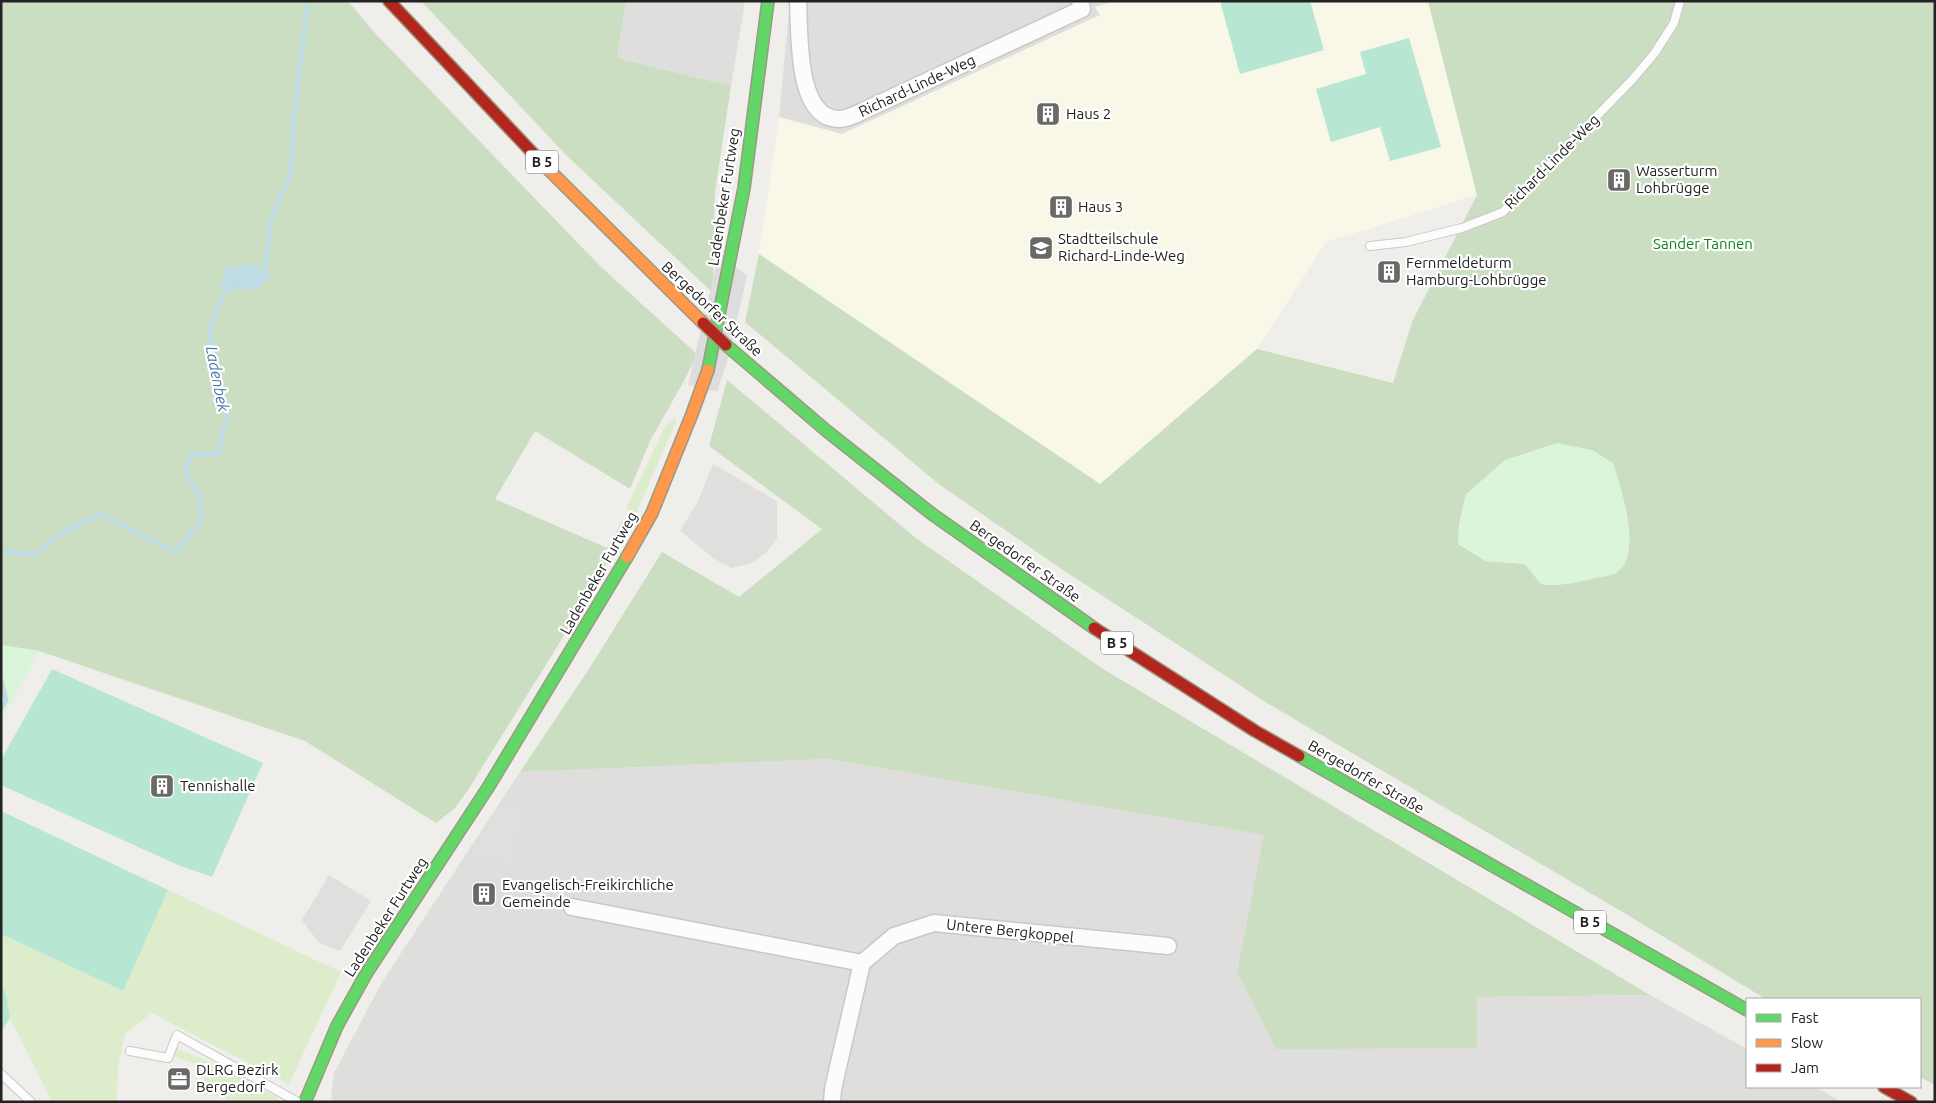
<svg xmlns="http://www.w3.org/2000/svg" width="1936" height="1103" viewBox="0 0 1936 1103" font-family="Ubuntu,sans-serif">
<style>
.residential{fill:#dfdedc}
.education{fill:#f8f7e8}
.grass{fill:#ddeccb}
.forest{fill:#cbdec1;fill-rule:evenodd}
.park{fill:#daf5da}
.pitch{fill:#b7e6d2}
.parking{fill:#e0dfde}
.water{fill:#bfdbe3}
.pier{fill:#dedddd}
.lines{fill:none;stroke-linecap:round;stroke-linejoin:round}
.stream{stroke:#bfdbe3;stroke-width:5}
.lane-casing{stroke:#c9c8c7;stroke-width:10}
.street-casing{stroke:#c9c8c7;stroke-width:19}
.fast-casing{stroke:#999a82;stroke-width:14}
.slow-casing{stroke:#999a82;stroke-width:14}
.jam-casing{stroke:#999a82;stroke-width:14}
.lane{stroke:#fdfcfc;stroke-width:8}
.street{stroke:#fdfcfc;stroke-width:16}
.fast{stroke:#63d668;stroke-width:11}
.slow{stroke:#ff974d;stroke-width:11}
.jam{stroke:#b3261e;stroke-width:11}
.jam-bridge-casing{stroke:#a79c86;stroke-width:14;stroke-linecap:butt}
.jam-bridge{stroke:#b3261e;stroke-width:11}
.labels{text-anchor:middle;stroke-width:4.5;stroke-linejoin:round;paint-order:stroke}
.shield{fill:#fff;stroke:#646464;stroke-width:1}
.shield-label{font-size:14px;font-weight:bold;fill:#222}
.street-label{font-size:15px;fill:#222;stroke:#fff}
.poi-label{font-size:15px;fill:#222;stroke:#fff;text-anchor:start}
.park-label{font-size:15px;fill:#0c8416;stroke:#fff}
.water-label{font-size:16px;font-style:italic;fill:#4a7aab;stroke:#fff}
</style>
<rect width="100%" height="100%" fill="#f0eeeb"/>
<!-- residential -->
<g class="residential">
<path d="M626 1H745L731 86 617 58Z"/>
<path d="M790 1H1116L1095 7 1101 15 842 134 779 117Z"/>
<path d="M828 759 1265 835 1237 972 1477 1047V997L1650 995 1747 1049V1087H1815L1842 1102H335L331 1098 334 1073 382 982 520 772Z"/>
</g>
<!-- education -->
<path class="education" d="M1116 1H1428L1477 195 1326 242 1257 349 1100 484 759 254 779 117 842 134 1100 15 1095 7Z"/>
<!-- grass -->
<g class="grass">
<path d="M676 418V422L635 515 628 511 627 507 665 426Z"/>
<path d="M168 890 341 972 289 1084 151 1013 125 1034 118 1066 117 1102H52L10 1018 1 981V934L122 991Z"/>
<path d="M176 1048 229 1070 278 1098 277 1102H237L205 1092 203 1067 174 1056Z"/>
</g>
<!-- forest -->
<g class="forest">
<path d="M1 1H348L374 32 602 268 697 354 684 381 651 439 630 489 535 431 495 499 607 548 622 521 629 526 557 647 468 790 455 808 436 823 305 741 39 651 1 645Z"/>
<path d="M421 1H626L617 58 731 86 715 192 713 293 567 156Z"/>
<path d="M1428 1H1935V1085L1920 1077V999L1764 998 1626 914 1267 703 1060 568 940 485 745 322 759 254 1100 484 1257 349 1393 383 1412 322 1477 195ZM1466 494 1616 573C1592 578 1565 588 1541 584L1525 564 1486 561 1458 544 1459 525Z"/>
<path d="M727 380 917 539 1103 669 1650 995 1477 997V1048L1276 1049 1237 972 1264 835 828 759 520 772 589 669 662 552 739 597 822 529 709 446Z"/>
</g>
<!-- park -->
<g class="park">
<path d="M1557 443 1592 450 1613 463C1621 487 1644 556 1616 573 1610 577 1597 577 1590 579 1574 582 1557 587 1541 584L1525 564 1486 561 1458 544 1459 525 1466 494 1505 460Z"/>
<path d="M1 645 39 651 1 722Z"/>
</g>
<!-- pitch -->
<g class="pitch">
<path d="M1220 1H1310L1324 50 1240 74Z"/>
<path d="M1409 38 1441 147 1390 161 1380 127 1331 142 1316 89 1366 74 1360 52Z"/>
<path d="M52 669 263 763 212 877 178 865 1 785V760Z"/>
<path d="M1 811 168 890 123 991 1 934Z"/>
<path d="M1 981 7 1000 10 1018 1 1032Z"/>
</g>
<!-- parking -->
<g class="parking">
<path d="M713 464 777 501V538L766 553 751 563 732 568 713 558 680 531 697 503Z"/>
<path d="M503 802 521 808 510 862 472 855Z"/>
<path d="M329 875 371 901 340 951 319 943 302 920Z"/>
</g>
<!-- water -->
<path class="water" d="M254 264 272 276 257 290 220 287 226 266Z"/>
<!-- pier -->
<path class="pier" d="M719 253 747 276 728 359 717 392 688 385Z"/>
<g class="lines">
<!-- stream -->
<g class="stream">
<path d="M257 274 265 269 272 216 291 173 294 115 308 1"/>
<path d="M1 550 34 555 55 537 100 514 175 552 201 521 200 497 185 471 191 454H218L227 416 209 332 224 292 237 285"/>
<path d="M1 680 6 700 1 709"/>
</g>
<defs>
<g id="lane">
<path d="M1370 246 1406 242 1462 228 1503 212 1631 81 1654 54 1674 23 1680 1"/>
<path d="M130 1051 168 1058 177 1035 298 1102"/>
<path d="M1 1074 31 1102"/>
</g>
<g id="street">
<path d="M798 1C800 31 795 119 839 119 848 119 857 114 865 110L1082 9 1080 1"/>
<path d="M572 907 862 963 894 936 934 923 1168 946"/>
<path d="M832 1102 833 1089 862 963"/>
</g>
<g id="fast">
<path d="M726 345 828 432 932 514 1094 628"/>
<path d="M708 370 744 188 768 1"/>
<path d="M1299 756 1747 1010"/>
<path d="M305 1102 337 1026 366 974 489 786 627 557"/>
</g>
<g id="slow">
<path d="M544 165 703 323"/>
<path d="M627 557 652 513 692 414 708 370"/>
</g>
<g id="jam">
<path d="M389 1 544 165"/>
<path d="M1094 628 1255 731 1299 756"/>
<path d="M1884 1087 1911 1102"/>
</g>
</defs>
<!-- lane casing -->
<use href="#lane" class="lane-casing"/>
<!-- street casing -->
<use href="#street" class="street-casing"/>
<!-- fast casing -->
<use href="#fast" class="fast-casing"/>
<!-- slow casing -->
<use href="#slow" class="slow-casing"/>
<!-- jam casing -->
<use href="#jam" class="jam-casing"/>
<!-- lane -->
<use href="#lane" class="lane"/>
<!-- street -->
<use href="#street" class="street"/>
<!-- fast -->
<use href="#fast" class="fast"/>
<!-- slow -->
<use href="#slow" class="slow"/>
<!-- jam -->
<use href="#jam" class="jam"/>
<defs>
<path id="jam-bridge" d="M703 323 726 345"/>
</defs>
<!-- jam-bridge casing -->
<use href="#jam-bridge" class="jam-bridge-casing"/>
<!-- jam-bridge -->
<use href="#jam-bridge" class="jam-bridge"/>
</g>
<!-- icons -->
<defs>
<symbol id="building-square" viewBox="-11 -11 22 22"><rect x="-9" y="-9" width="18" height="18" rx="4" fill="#6a6968" stroke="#fff"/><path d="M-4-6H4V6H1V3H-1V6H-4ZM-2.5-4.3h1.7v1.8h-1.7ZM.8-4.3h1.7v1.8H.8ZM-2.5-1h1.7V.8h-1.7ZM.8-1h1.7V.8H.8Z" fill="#fff"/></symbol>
<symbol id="school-square" viewBox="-11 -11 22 22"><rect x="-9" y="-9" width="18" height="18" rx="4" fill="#6a6968" stroke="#fff"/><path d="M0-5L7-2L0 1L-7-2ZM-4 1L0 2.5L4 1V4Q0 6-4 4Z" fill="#fff"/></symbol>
<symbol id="office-square" viewBox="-11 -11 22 22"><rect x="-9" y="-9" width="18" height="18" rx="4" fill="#6a6968" stroke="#fff"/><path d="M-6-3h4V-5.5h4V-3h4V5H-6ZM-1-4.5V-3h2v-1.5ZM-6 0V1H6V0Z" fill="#fff"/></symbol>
</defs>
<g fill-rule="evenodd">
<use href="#building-square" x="1034" y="100" width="28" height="28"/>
<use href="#building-square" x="1605" y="166" width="28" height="28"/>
<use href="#building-square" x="1047" y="193" width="28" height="28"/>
<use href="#school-square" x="1027" y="234" width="28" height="28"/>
<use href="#building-square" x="1375" y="258" width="28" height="28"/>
<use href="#building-square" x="148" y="772" width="28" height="28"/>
<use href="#building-square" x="470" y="880" width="28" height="28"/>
<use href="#office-square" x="165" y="1065" width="28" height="28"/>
</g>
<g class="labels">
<!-- shield labels -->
<g class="shield">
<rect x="526" y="150.5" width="32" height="23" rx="4"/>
<rect x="1101" y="631.5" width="32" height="23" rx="4"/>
<rect x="1574" y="910.5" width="32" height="23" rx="4"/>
</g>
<g class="shield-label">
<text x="542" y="167">B 5</text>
<text x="1117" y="648">B 5</text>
<text x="1590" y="927">B 5</text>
</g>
<!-- street labels -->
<g class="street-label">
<text transform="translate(917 86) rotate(-25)" y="5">Richard-Linde-Weg</text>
<text transform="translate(1552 162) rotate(-45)" y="5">Richard-Linde-Weg</text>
<text transform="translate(724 197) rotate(-81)" y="5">Ladenbeker Furtweg</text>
<text transform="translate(712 309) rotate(43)" y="5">Bergedorfer Straße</text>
<text transform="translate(1025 561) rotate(35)" y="5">Bergedorfer Straße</text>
<text transform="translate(599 573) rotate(-60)" y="5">Ladenbeker Furtweg</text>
<text transform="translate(1366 777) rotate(30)" y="5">Bergedorfer Straße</text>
<text transform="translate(386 917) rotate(-57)" y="5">Ladenbeker Furtweg</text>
<text transform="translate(1010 931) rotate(6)" y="5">Untere Bergkoppel</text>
</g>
<!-- poi labels -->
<g class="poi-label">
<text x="1066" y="119">Haus 2</text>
<text x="1636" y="176">Wasserturm<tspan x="1636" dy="17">Lohbrügge</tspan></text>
<text x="1078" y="212">Haus 3</text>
<text x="1058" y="244">Stadtteilschule<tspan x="1058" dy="17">Richard-Linde-Weg</tspan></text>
<text x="1406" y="268">Fernmeldeturm<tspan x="1406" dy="17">Hamburg-Lohbrügge</tspan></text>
<text x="180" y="791">Tennishalle</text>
<text x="502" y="890">Evangelisch-Freikirchliche<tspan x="502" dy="17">Gemeinde</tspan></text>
<text x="196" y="1075">DLRG Bezirk<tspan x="196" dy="17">Bergedorf</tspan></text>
</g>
<!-- park labels -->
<g class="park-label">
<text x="1703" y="249">Sander Tannen</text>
</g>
<!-- water labels -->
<g class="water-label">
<text transform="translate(218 379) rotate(79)" y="6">Ladenbek</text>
</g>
</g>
<!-- border -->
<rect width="1936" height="1103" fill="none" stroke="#222222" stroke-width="5"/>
<!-- legend -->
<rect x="1746" y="998" width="175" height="90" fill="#ffffff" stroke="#a7a7a7"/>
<rect x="1756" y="1014" width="25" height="8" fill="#63d668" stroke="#a7a7a7"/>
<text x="1791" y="1023" font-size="15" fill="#222222">Fast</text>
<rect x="1756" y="1039" width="25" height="8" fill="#ff974d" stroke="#a7a7a7"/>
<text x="1791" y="1048" font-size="15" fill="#222222">Slow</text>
<rect x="1756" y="1064" width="25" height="8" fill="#b3261e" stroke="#a7a7a7"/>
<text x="1791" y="1073" font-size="15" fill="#222222">Jam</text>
</svg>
